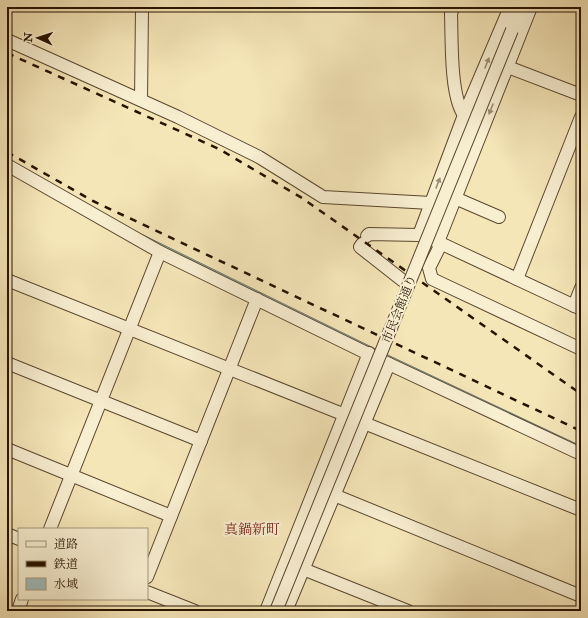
<svg xmlns="http://www.w3.org/2000/svg" width="588" height="618" viewBox="0 0 588 618" font-family="'IM FELL Double Pica','Noto Serif JP',serif">
<style>
.water{fill:#a0bdb9;stroke:#70796f}
.lines{fill:none;stroke-linecap:round;stroke-linejoin:round}
.minor-casing{stroke:#5a472e;stroke-width:14}
.minor{stroke:#f8efd1;stroke-width:12}
.rail{stroke:#271200;stroke-width:2.5;stroke-dasharray:7 7;stroke-linecap:butt}
.minor-bridge-casing{stroke:#5a472e;stroke-width:14;stroke-linecap:butt}
.minor-bridge{stroke:#f8efd1;stroke-width:12}
.oneway{fill:#9a8c73}
.labels{text-anchor:middle;stroke-width:4;stroke-linejoin:round;paint-order:stroke}
.street-label{font-size:12px;fill:#271200;stroke:#f8efd1}
.quarter-label{font-size:14px;fill:#7a1f14;stroke:#f8efd1}
</style>
<rect width="100%" height="100%" fill="#f5e6b8"/>
<filter id="stains"><feTurbulence type="fractalNoise" baseFrequency=".005" numOctaves="4"/><feColorMatrix values="0 0 0 0 .2 0 0 0 0 .09 0 0 0 0 .02 0 0 0 .5 -.17"/></filter>
<radialGradient id="worn" r=".72"><stop offset=".6" stop-color="#630" stop-opacity="0"/><stop offset="1" stop-color="#630" stop-opacity=".3"/></radialGradient>
<!-- water -->
<path class="water" d="M131 229 392 357 581 446V451L161 250Z"/>
<g class="lines">
<defs>
<g id="minor">
<path d="M453 7 451 14C452 39 450 96 464 115"/>
<path d="M510 7 464 115 419 235 438 242 531 7"/>
<path d="M512 30 521 7"/>
<path d="M7 40 178 117 259 157 323 197 431 203"/>
<path d="M508 67 581 95"/>
<path d="M141 100 142 7"/>
<path d="M7 165 160 252 389 364 581 454"/>
<path d="M455 198 499 217"/>
<path d="M367 236 369 234 419 235"/>
<path d="M438 242 581 309"/>
<path d="M362 244 360 247 402 280"/>
<path d="M441 244 429 268 432 279 581 349"/>
<path d="M517 279 581 117"/>
<path d="M7 280 345 415"/>
<path d="M574 306 581 288"/>
<path d="M7 363 201 441"/>
<path d="M364 423 581 510"/>
<path d="M7 449 171 516"/>
<path d="M334 495 581 596"/>
<path d="M50 529 160 252"/>
<path d="M7 534 19 539"/>
<path d="M303 569 408 611"/>
<path d="M147 577 257 299"/>
<path d="M147 592 195 611"/>
<path d="M18 611 22 599"/>
<path d="M266 611 369 353"/>
<path d="M286 611 389 364"/>
</g>
</defs>
<!-- minor casing -->
<use href="#minor" class="minor-casing"/>
<!-- minor -->
<use href="#minor" class="minor"/>
<!-- rail -->
<g class="rail">
<path d="M7 53 219 149 302 198 581 394"/>
<path d="M7 152 93 201 581 431"/>
</g>
<defs>
<path id="minor-bridge" d="M276 611 512 30"/>
</defs>
<!-- minor-bridge casing -->
<use href="#minor-bridge" class="minor-bridge-casing"/>
<!-- minor-bridge -->
<use href="#minor-bridge" class="minor-bridge"/>
</g>
<!-- one-way arrows -->
<defs><path id="oneway-solid" d="M-6-.8H1V-3.2L6.5 0L1 3.2V.8H-6Z"/></defs>
<g class="oneway">
<use href="#oneway-solid" transform="translate(487 63) rotate(-68)"/>
<use href="#oneway-solid" transform="translate(491 109) rotate(112)"/>
<use href="#oneway-solid" transform="translate(438 183) rotate(-69)"/>
</g>
<g class="labels">
<!-- street labels -->
<g class="street-label">
<text transform="translate(399 309) rotate(-68)" y="4">市民会館通り</text>
</g>
<!-- quarter labels -->
<g class="quarter-label">
<text x="252" y="534">真鍋新町</text>
</g>
</g>
<!-- margin -->
<rect width="588" height="618" fill="none" stroke="#f5e6b8" stroke-width="24"/>
<rect x="8" y="8" width="572" height="602" fill="none" stroke="#271200" stroke-width="2"/>
<rect x="12" y="12" width="564" height="594" fill="none" stroke="#271200"/>
<!-- legend -->
<rect x="18" y="528" width="130" height="72" fill="#f8efd1" stroke="#a4977d"/>
<rect x="26" y="541" width="20" height="6" fill="#f8efd1" stroke="#a4977d"/>
<text x="54" y="548" font-size="12" fill="#271200">道路</text>
<rect x="26" y="561" width="20" height="6" fill="#271200" stroke="#a4977d"/>
<text x="54" y="568" font-size="12" fill="#271200">鉄道</text>
<rect x="26" y="578" width="20" height="12" fill="#a0bdb9" stroke="#a4977d"/>
<text x="54" y="588" font-size="12" fill="#271200">水域</text>
<!-- north arrow -->
<g transform="translate(38 38) rotate(273)" stroke="#f8efd1" stroke-width="3" paint-order="stroke">
<path d="M0-3L7 15L0 10L-7 15Z" fill="#271200"/>
<text y="-6" font-size="11" font-weight="bold" text-anchor="middle" fill="#271200">N</text>
</g>
<rect width="100%" height="100%" filter="url(#stains)"/>
<rect width="100%" height="100%" fill="url(#worn)"/>
</svg>
